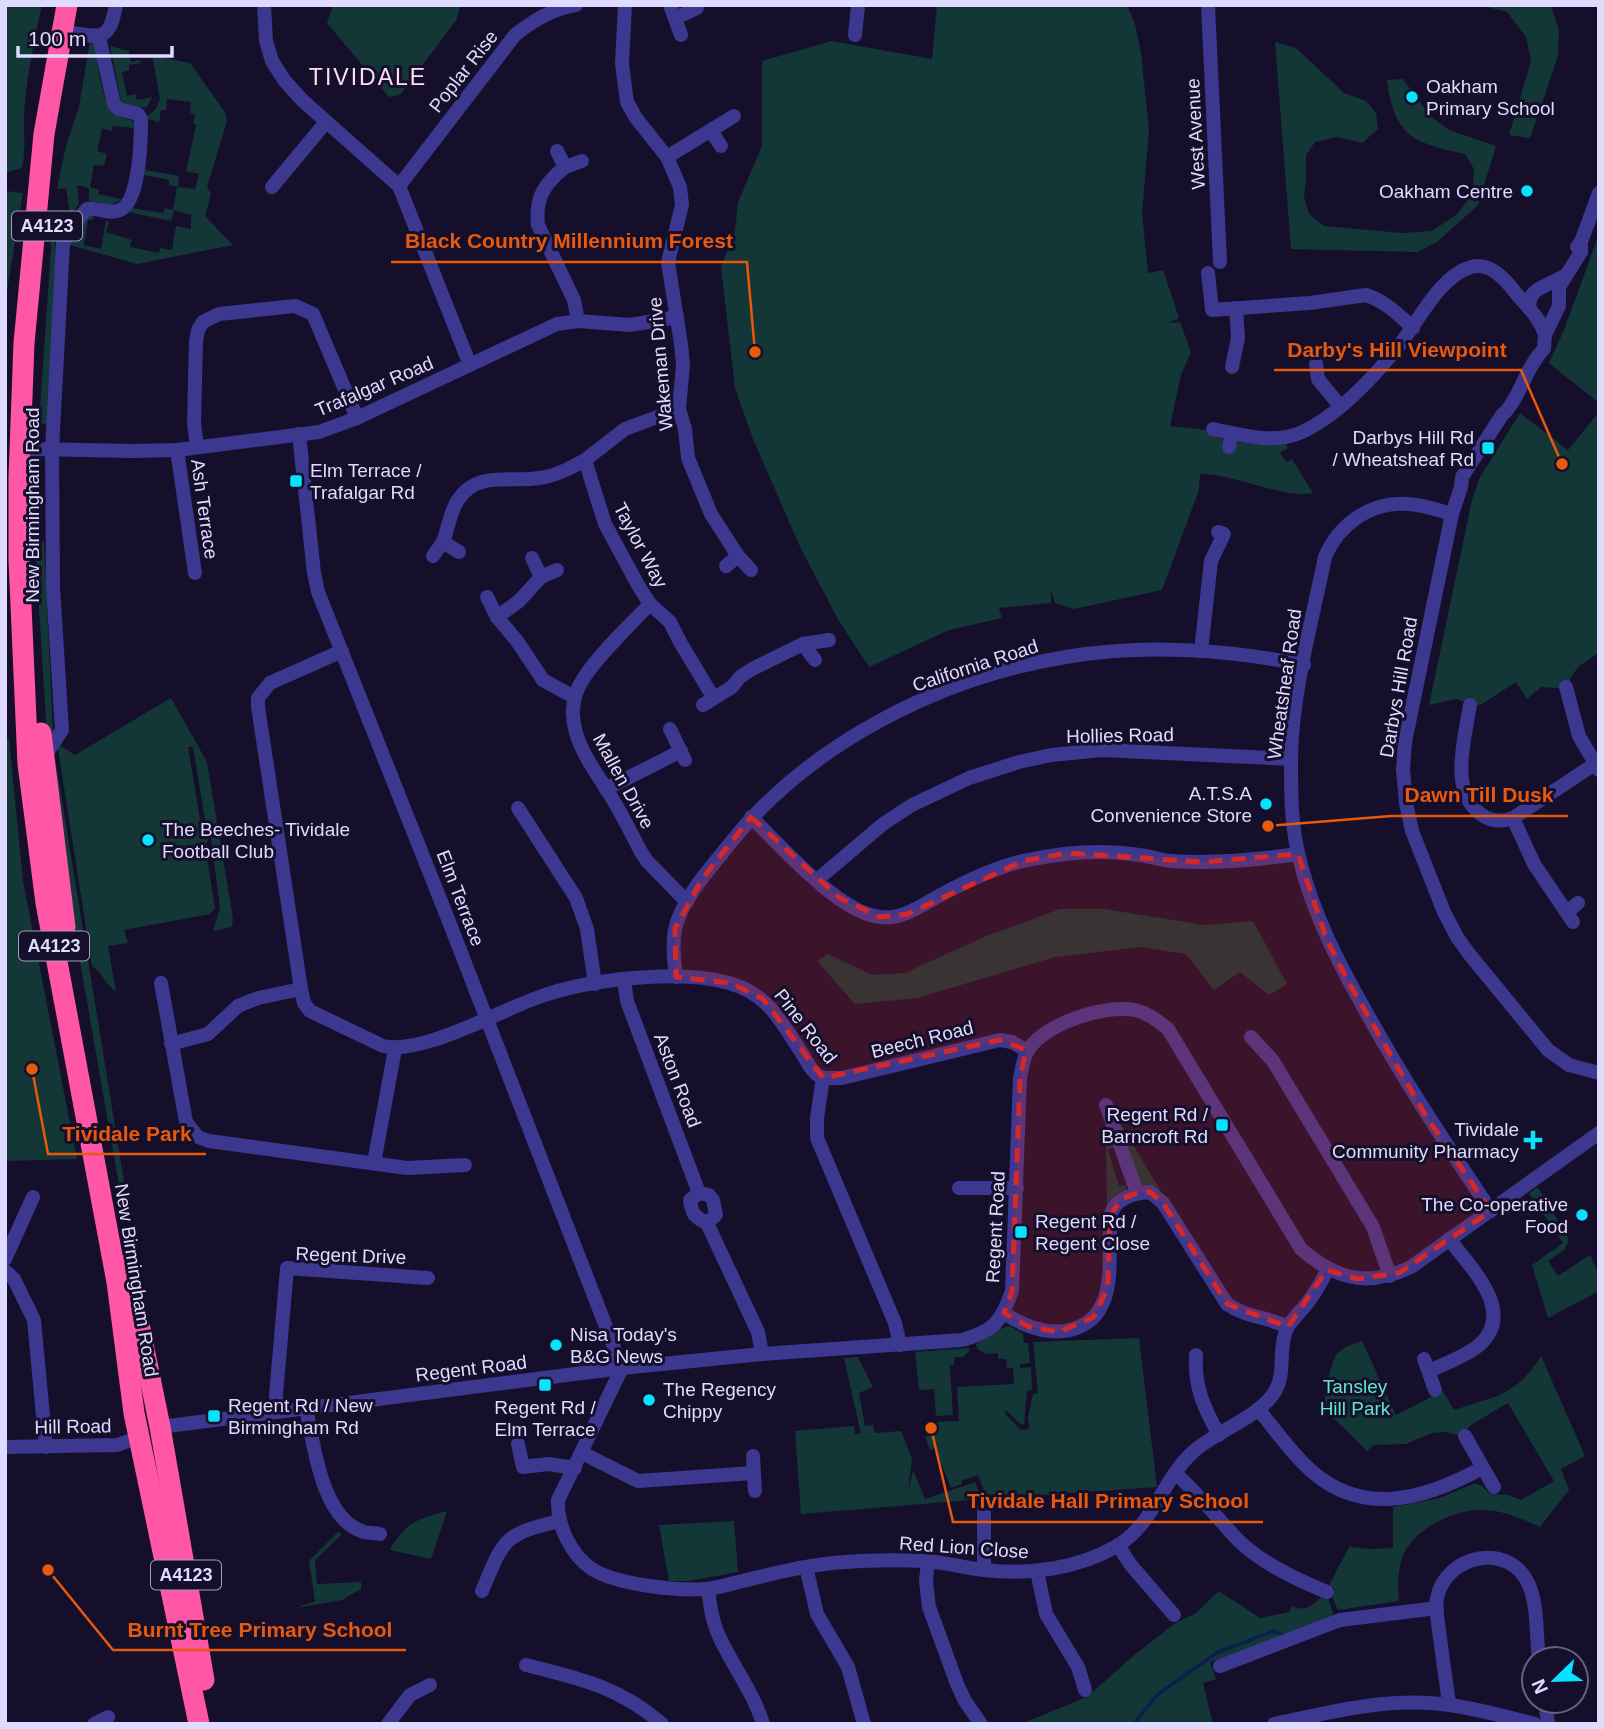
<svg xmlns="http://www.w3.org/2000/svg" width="1604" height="1729" viewBox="0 0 1604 1729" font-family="Arial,sans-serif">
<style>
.green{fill:#123736}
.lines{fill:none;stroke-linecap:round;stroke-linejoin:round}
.stream{stroke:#07204e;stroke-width:3.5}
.minor{stroke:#3c378f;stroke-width:14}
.highway{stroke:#ff56a5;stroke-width:21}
.marked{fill:#d62828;fill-opacity:0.2;stroke:#d62828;stroke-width:5;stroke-dasharray:14 9;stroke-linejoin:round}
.poi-dot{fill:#07e3ff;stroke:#150f2c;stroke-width:2.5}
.labels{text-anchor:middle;stroke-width:6;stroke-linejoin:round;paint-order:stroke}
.shield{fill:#150f2c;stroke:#a29ec0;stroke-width:2}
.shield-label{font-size:18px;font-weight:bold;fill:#dfdbff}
.street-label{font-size:19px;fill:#dfdbff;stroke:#150f2c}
.poi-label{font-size:19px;fill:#dfdbff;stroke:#150f2c;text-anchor:start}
.park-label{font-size:19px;fill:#5de9c8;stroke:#150f2c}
.quarter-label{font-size:23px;letter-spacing:2px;fill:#ffddf2;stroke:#150f2c}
.leader{fill:none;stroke:#e8590c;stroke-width:2.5}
.callout-dot{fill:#e8590c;stroke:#150f2c;stroke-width:2.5}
.callout-label{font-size:21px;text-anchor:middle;font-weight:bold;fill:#e8590c;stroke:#150f2c;stroke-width:6;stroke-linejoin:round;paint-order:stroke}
</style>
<rect width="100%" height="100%" fill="#150f2c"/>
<!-- green -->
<g class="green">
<path d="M5 5H42C35 37 28 70 25 102 22 124 27 147 22 168L5 173Z"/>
<path d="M333 5H460L457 19 400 95 389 97 327 23Z"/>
<path d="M937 5H1127L1135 24 1141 53 1149 130 1142 213 1148 273 1163 270 1179 318 1168 323 1180 322 1191 352 1181 375 1170 426 1207 430 1222 436V450H1230L1238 439 1286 444 1288 448 1280 453 1287 462 1292 459 1313 493C1283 499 1236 474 1200 474L1199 490 1162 590 1074 609 1055 603 1051 590V603L999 608 1002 618 949 630 869 667 839 621 801 549 753 439 735 388 721 267 735 231 738 202 762 146V61L832 41 932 59Z"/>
<path d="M1480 5 1551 7 1559 30 1558 56 1530 138 1509 135 1531 61 1526 37 1507 12Z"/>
<path d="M90 41 95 46C98 63 101 107 117 115 122 118 128 119 133 121L135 128 113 126 112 131 102 129 97 151 107 154 104 166 94 165 90 187 99 190 98 194 122 199 111 205 89 201V188L77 185 79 204 70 215 66 188 57 189 66 146 79 107Z"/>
<path d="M1275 42 1296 48 1344 93 1366 101 1376 113 1378 129 1362 143 1338 137 1315 142 1306 155V179L1304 197 1309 214 1324 226 1402 233 1432 231 1457 214 1472 195 1474 169 1465 154C1413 143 1394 136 1387 80L1403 79 1430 116 1449 130 1496 146 1478 205 1437 242 1417 252 1291 249Z"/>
<path d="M110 46 129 51 131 62 140 60 141 63 129 65V70L122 72 127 96 135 94 137 100 152 97 147 107H132L121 101Z"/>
<path d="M152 54 159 57 190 63 226 114 227 121 207 187 211 194 205 216 233 245 137 264 70 245 84 219 94 214 93 220H88L84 245 101 249 106 221 109 222 106 232 132 240 130 247 159 253 160 248 172 250 176 226 191 229V215L174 210 171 221 128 212 131 208 163 213 165 208 173 210 177 187 169 185V180L144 175 145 170 179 176 178 187 195 189 199 174 186 171 196 125 193 123 195 114 190 113 191 102 167 99 166 110H161L159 122 145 118 156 109 160 99Z"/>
<path d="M5 191 23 193 5 303Z"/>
<path d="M53 219 56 253 47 424 39 423Z"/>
<path d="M1599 234V403L1549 363 1564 330Z"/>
<path d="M1599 412V653C1586 661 1570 670 1569 686L1558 688 1541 687 1527 699 1516 682 1482 704 1475 706 1456 699 1429 705 1472 500 1480 477 1520 413 1568 450Z"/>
<path d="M44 541 53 732 47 738 35 542Z"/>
<path d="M171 698 207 762 233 918 232 927 213 931 220 908 209 822 205 820 193 747H188L200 819 205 823 208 841 205 846 215 908 210 914 124 930 128 943 108 946 116 991C105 986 103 972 92 966L58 749 59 745 75 755Z"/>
<path d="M5 739H9L23 881 77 1159 5 1161Z"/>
<path d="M54 751 124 1181 128 1207 123 1208 72 916Z"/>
<path d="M1060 909H1104L1204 925 1253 921 1287 984 1269 995 1240 972 1214 990 1186 954 1140 947 1055 957 917 998 855 1004 817 961 828 954 872 975 905 973 984 937Z"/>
<path d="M1117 1118 1162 1193 1152 1187 1138 1185Z"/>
<path d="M1106 1122 1114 1147 1108 1150 1119 1186 1126 1185V1189L1114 1196 1107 1214Z"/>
<path d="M1538 1187 1569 1240 1564 1250 1548 1261 1558 1276 1590 1255 1599 1276V1291L1548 1318 1532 1265 1563 1243 1529 1193Z"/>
<path d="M1010 1326 1023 1334 1024 1343H1028L1030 1363 1020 1364V1368L1031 1367 1032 1390 1027 1391 1024 1424 1022 1425 1005 1410 1006 1415 1021 1430 1029 1429 1028 1417 1033 1394 1038 1393 1033 1342 1139 1338 1157 1487 987 1499 978 1475 961 1481 962 1484 951 1488 935 1448 930 1450 925 1437 937 1432 934 1422 959 1421 957 1387 1014 1384 1013 1368H1007L1006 1359H998V1353L986 1354 977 1349 976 1344C987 1339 999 1327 1010 1326Z"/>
<path d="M1362 1341 1396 1415 1443 1391 1454 1410C1496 1396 1516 1396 1541 1356L1585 1456 1561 1469 1569 1490 1540 1527C1522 1519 1503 1510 1483 1510 1457 1509 1422 1525 1407 1548 1398 1562 1397 1585 1399 1601L1338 1610 1332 1596 1335 1589 1329 1585 1349 1547 1370 1549 1393 1548V1507L1440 1498 1475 1483 1482 1486 1490 1494 1509 1495 1521 1500 1554 1481 1508 1403 1471 1425 1461 1436 1446 1432 1432 1433 1406 1444 1373 1445 1367 1451 1324 1409C1325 1396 1329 1365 1337 1354 1342 1347 1354 1344 1362 1341Z"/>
<path d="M969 1348V1351L963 1357H954V1365H950L953 1415 936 1416 934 1389 919 1390 915 1352Z"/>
<path d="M858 1357 873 1387 859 1393 865 1426 873 1425 875 1433 901 1431 912 1459 908 1493 913 1470 925 1499 975 1482 982 1499 801 1514 795 1431 854 1426 855 1434H861L844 1358Z"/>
<path d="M447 1511 431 1559 390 1550C405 1522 418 1519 447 1511Z"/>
<path d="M734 1521 738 1572 689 1581H669L659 1525Z"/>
<path d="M338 1532 342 1534 315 1560 317 1584 361 1582V1589L342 1600 296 1608 315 1601 309 1561Z"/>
<path d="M1219 1591 1260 1618 1289 1612 1292 1606C1303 1612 1313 1606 1321 1597L1328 1598 1334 1617 1210 1662 1216 1679 1203 1683 1213 1724H1021L1087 1697 1132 1657 1174 1624 1196 1613Z"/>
</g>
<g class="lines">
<!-- stream -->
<path class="stream" d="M1134 1724 1157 1695 1218 1652 1274 1631 1283 1635"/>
<!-- minor -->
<g class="minor">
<path d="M264 5 266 41 272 61 284 80 302 100 399 186 470 365"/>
<path d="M625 5 622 64 627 102 636 118 667 157 680 187 682 205 668 262 681 344 683 365 679 409 685 429 688 458 711 514 738 556 751 570"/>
<path d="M670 5 681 35"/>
<path d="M1208 5 1220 262"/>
<path d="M676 18 697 8"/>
<path d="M73 33C105 39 110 37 116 5"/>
<path d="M855 35 858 5"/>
<path d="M711 131 721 146"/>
<path d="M557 151 565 167 582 161"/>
<path d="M667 157 734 116"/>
<path d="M565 167C544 184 535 198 538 225L574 300 578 321"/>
<path d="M399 186 515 35C534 20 552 9 576 5"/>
<path d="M272 187 326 122"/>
<path d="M1581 242V252L1559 287V306L1545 335 1544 349C1526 366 1519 401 1502 415L1462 477 1461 487 1452 514 1405 742 1403 769 1406 803 1412 831 1444 912 1457 937 1470 955 1548 1050 1569 1065 1599 1073"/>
<path d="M1577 247 1581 242 1599 193"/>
<path d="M1208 273 1212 310 1310 303 1366 295C1385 301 1399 315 1413 328"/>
<path d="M1530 309C1525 288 1550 286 1564 276"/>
<path d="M1316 364 1318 379 1340 406"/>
<path d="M1232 367 1238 338 1236 308"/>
<path d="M679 409 625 429 585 460 605 524 638 585 650 604 670 622 680 642 713 697"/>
<path d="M1213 429C1243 435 1274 445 1302 432 1337 416 1373 378 1397 348 1418 323 1439 276 1471 267 1490 262 1505 279 1515 292 1526 306 1540 317 1545 335"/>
<path d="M299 434 314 573 318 592 448 919 622 1368"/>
<path d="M197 447 194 423 196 341 198 330 203 322 219 314 295 306 313 314 357 418"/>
<path d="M1229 447 1231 433"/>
<path d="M32 449 132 451 177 450 319 432 357 418 557 324 578 321 630 325 677 317"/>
<path d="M177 450 195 573"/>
<path d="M1452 514C1438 510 1423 505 1408 504 1371 501 1339 524 1325 557 1312 621 1291 697 1291 762 1291 793 1291 826 1299 857 1313 915 1340 966 1369 1017 1406 1084 1448 1147 1491 1211"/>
<path d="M443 542C448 529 450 512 458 500 477 470 510 483 539 478 556 476 570 468 585 460"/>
<path d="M433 556 443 542 459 552"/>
<path d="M532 558 541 577 557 570"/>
<path d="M726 566 738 556"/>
<path d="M541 577 519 601 497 617 517 641 543 680 574 697"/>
<path d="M487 597 497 617"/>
<path d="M650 604C628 627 603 650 585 676 556 717 585 756 607 790 620 810 630 831 641 852L647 861 687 902"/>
<path d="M803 644 815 660"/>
<path d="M342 651 270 683 258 698V707L301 989 304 1003 310 1011 383 1046C422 1055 499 1011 539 997 589 979 678 969 729 983 769 994 781 1022 803 1055 808 1064 813 1074 823 1078L817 1118V1138L895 1323 900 1345"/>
<path d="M1201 651 1211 561 1224 534 1218 532"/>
<path d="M1566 687 1579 736 1599 770"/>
<path d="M703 705 732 687 740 677 752 669 803 644 829 640"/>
<path d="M1470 705C1465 738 1448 792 1482 815 1492 822 1502 822 1513 818L1595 764"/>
<path d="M670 729 685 760"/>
<path d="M43 759 62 730 53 587 52 449 63 244 76 222 87 209C97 207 110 215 120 210 140 201 141 138 141 119L138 114 119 109 114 104 99 37"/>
<path d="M606 789 681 751"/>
<path d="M518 808 576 898 587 929 595 984"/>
<path d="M751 817C781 846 839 913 880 917 906 920 927 901 948 891 973 878 1001 865 1028 860 1065 852 1102 849 1139 855 1150 856 1160 860 1171 861 1213 864 1256 860 1298 854"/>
<path d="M1513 818 1534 864 1573 922"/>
<path d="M817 880 883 824 912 805 969 778 1019 762 1051 755 1102 750 1291 759"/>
<path d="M1567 912 1578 903"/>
<path d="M676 977C674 962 672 945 675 929 682 898 713 865 732 841 812 742 942 677 1066 657 1143 644 1227 649 1304 665"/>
<path d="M624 980 627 1001 699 1193"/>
<path d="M161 983 186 1122 198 1137 209 1141 407 1168 465 1165"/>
<path d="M1251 1037 1273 1061 1373 1227 1390 1276"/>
<path d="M171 1044 208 1034 238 1006 258 998 301 989"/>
<path d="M823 1078H842L1000 1040 1012 1042 1027 1051"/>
<path d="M1106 1105 1137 1193"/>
<path d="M374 1163 395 1049"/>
<path d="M959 1188H1017"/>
<path d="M707 1223 716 1215 713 1200 709 1195 699 1193 690 1200C692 1214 694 1217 707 1223L758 1332 762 1354"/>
<path d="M5 1259 33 1197"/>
<path d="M5 1271 14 1279 34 1320 46 1447"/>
<path d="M1004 1313C1023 1326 1047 1335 1070 1330 1115 1319 1109 1271 1110 1236 1110 1229 1109 1220 1111 1214 1116 1197 1134 1193 1150 1192L1163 1203 1227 1304C1245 1317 1268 1317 1288 1327"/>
<path d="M1196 1355C1194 1387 1204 1408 1219 1435"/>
<path d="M1424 1359 1435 1390"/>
<path d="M622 1368 558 1500C557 1526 571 1555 592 1569 617 1585 677 1591 706 1589 718 1588 730 1584 742 1581 776 1573 811 1564 846 1562 872 1560 900 1560 926 1561 945 1562 964 1568 984 1570 1028 1575 1078 1569 1117 1546 1154 1524 1162 1480 1193 1452 1217 1430 1255 1420 1274 1393 1287 1374 1277 1347 1288 1326 1293 1319 1300 1312 1305 1306 1314 1295 1321 1283 1327 1270"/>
<path d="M1429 1371C1444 1364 1464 1357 1478 1346 1518 1313 1471 1268 1449 1239"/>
<path d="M306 1408C314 1445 321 1519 364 1532 369 1533 375 1533 380 1534"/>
<path d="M1258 1409C1273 1427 1287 1447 1303 1463 1357 1519 1422 1501 1482 1468"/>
<path d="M277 1411 276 1395 287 1268 428 1278"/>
<path d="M160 1427 622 1368 762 1354 962 1340C994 1331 1001 1322 1012 1291L1020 1078C1022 1070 1023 1059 1027 1052 1043 1024 1104 1004 1135 1010 1148 1013 1158 1021 1168 1029L1301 1249C1336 1279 1367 1288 1411 1267L1599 1133"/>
<path d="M1465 1436 1494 1487"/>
<path d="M518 1444 523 1467 548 1464 575 1468"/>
<path d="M5 1447 117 1445 140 1437"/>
<path d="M582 1453 638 1481 753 1473"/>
<path d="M753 1456 755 1491"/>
<path d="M1175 1473C1198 1493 1217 1518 1238 1540 1261 1563 1297 1580 1327 1592"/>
<path d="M1118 1545 1130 1564 1174 1615"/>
<path d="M928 1561 926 1581 929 1607 957 1684 965 1701 981 1724"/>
<path d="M806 1567 817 1614 848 1667 864 1724"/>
<path d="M984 1570V1505"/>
<path d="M1037 1571 1046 1614 1078 1667 1085 1690"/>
<path d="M708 1589C710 1605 712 1621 719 1636 733 1667 753 1691 763 1724"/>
<path d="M482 1591C504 1539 503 1534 560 1521"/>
<path d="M526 1665C578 1678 620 1687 662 1724"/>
<path d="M1220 1666 1340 1620 1437 1608"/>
<path d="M1545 1701 1548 1724"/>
<path d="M1449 1704C1446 1680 1442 1655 1439 1630 1438 1621 1435 1608 1437 1598 1446 1554 1510 1541 1529 1585 1538 1606 1536 1636 1539 1659"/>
<path d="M94 1724 108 1717"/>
<path d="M388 1724 410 1695 430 1685"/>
<path d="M1274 1724C1331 1712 1391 1696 1450 1705 1478 1709 1507 1717 1535 1724"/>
</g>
<!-- highway -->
<g class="highway">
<path d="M67 5 44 134 24 343 19 477V560L28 764 46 903 117 1282 134 1413 199 1724"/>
<path d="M41 733 65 927"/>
<path d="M127 1265 160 1427 204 1680"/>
</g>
</g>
<!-- marked area -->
<path class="marked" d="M751 817 840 898 880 917 907 914 1023 861 1067 853 1202 862 1298 854 1327 940 1348 981 1426 1116 1491 1211 1399 1273 1357 1279 1327 1270 1288 1327 1227 1304 1163 1203 1150 1192 1137 1193 1122 1199 1110 1215 1108 1287 1094 1317 1059 1332 1029 1327 1004 1313 1012 1291 1020 1078 1026 1050 1000 1040 823 1078 763 999 730 983 676 977 675 928 702 879Z"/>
<!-- markers -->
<g class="poi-dot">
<circle cx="1412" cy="97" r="7"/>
<circle cx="1527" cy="191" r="7"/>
<rect x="1481" y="441" width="14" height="14" rx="3.5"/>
<rect x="289" y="474" width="14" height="14" rx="3.5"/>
<circle cx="1266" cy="804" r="7"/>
<circle cx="148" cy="840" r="7"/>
<rect x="1215" y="1118" width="14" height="14" rx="3.5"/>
<path d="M1529.5 1129.5h7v7h7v7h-7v7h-7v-7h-7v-7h7z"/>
<circle cx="1582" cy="1215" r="7"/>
<rect x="1014" y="1225" width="14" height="14" rx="3.5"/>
<circle cx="556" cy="1345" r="7"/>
<rect x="538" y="1378" width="14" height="14" rx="3.5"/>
<circle cx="649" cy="1400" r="7"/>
<rect x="207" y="1409" width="14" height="14" rx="3.5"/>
</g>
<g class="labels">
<!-- shield labels -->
<g class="shield">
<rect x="12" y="211.5" width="70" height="29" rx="5"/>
<rect x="19" y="931.5" width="70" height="29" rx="5"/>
<rect x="151" y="1560.5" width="70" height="29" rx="5"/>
</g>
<g class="shield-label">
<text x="47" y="232">A4123</text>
<text x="54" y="952">A4123</text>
<text x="186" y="1581">A4123</text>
</g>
<!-- street labels -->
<g class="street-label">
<text transform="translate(463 71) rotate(-52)" y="7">Poplar Rise</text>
<text transform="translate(1195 134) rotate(-93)" y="7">West Avenue</text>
<text transform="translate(660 364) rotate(-95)" y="7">Wakeman Drive</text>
<text transform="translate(374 386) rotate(-23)" y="7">Trafalgar Road</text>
<text transform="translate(32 505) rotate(-90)" y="7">New Birmingham Road</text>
<text transform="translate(205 509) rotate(82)" y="7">Ash Terrace</text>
<text transform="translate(641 545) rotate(62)" y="7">Taylor Way</text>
<text transform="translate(975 665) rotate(-18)" y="7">California Road</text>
<text transform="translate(1284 684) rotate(-82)" y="7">Wheatsheaf Road</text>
<text transform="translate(1398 687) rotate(-80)" y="7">Darbys Hill Road</text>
<text transform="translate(1120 735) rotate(-1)" y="7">Hollies Road</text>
<text transform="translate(624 781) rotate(61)" y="7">Mallen Drive</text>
<text transform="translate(461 898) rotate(69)" y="7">Elm Terrace</text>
<text transform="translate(806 1026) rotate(52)" y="7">Pine Road</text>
<text transform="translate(922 1039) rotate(-14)" y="7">Beech Road</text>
<text transform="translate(678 1080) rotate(69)" y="7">Aston Road</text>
<text transform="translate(995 1227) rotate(-87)" y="7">Regent Road</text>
<text transform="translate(351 1255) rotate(2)" y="7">Regent Drive</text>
<text transform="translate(137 1280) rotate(81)" y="7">New Birmingham Road</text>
<text transform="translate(471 1368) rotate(-7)" y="7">Regent Road</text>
<text transform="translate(73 1426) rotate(-1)" y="7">Hill Road</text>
<text transform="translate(964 1547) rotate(4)" y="7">Red Lion Close</text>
</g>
<!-- poi labels -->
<g class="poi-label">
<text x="1426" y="93">Oakham<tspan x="1426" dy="22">Primary School</tspan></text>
<text x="1513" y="198" text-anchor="end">Oakham Centre</text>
<text x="1474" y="444" text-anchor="end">Darbys Hill Rd<tspan x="1474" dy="22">/ Wheatsheaf Rd</tspan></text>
<text x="310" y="477">Elm Terrace /<tspan x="310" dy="22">Trafalgar Rd</tspan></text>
<text x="1252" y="800" text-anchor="end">A.T.S.A<tspan x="1252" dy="22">Convenience Store</tspan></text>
<text x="162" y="836">The Beeches- Tividale<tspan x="162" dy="22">Football Club</tspan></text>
<text x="1208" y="1121" text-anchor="end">Regent Rd /<tspan x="1208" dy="22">Barncroft Rd</tspan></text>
<text x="1519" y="1136" text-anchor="end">Tividale<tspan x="1519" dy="22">Community Pharmacy</tspan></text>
<text x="1568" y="1211" text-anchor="end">The Co-operative<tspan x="1568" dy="22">Food</tspan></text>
<text x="1035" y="1228">Regent Rd /<tspan x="1035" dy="22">Regent Close</tspan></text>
<text x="570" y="1341">Nisa Today's<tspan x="570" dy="22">B&amp;G News</tspan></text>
<text x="663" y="1396">The Regency<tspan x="663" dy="22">Chippy</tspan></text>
<text x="228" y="1412">Regent Rd / New<tspan x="228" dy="22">Birmingham Rd</tspan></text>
<text x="545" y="1414" text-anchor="middle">Regent Rd /<tspan x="545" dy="22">Elm Terrace</tspan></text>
</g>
<!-- park labels -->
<g class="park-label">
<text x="1355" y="1393">Tansley<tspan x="1355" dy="22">Hill Park</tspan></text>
</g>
<!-- quarter labels -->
<g class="quarter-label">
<text x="368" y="85">TIVIDALE</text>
</g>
</g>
<!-- callouts -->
<path class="leader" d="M755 352L747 262H391M1562 464L1521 370H1274M1268 826L1391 816H1568M32 1069L48 1154H206M931 1428L953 1522H1263M48 1570L113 1650H406"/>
<g class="callout-dot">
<circle cx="755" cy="352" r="7"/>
<circle cx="1562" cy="464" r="7"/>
<circle cx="1268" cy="826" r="7"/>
<circle cx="32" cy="1069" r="7"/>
<circle cx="931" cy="1428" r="7"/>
<circle cx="48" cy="1570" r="7"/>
</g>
<g class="callout-label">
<text x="569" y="248">Black Country Millennium Forest</text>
<text x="1397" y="357">Darby's Hill Viewpoint</text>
<text x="1479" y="802">Dawn Till Dusk</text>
<text x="127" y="1141">Tividale Park</text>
<text x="1108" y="1508">Tividale Hall Primary School</text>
<text x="260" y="1637">Burnt Tree Primary School</text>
</g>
<!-- border -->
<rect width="1604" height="1729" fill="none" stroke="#dfdbff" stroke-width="14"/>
<!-- north arrow -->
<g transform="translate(1555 1680) rotate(247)"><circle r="33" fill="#150f2c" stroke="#666180" stroke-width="2"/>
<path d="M0-5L12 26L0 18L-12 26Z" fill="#07e3ff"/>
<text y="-10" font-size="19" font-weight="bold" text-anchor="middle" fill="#dfdbff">N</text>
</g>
<!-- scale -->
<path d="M18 46v10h154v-10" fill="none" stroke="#dfdbff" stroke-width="3.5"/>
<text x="28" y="46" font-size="21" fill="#dfdbff" stroke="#150f2c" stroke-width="5" paint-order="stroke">100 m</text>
</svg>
